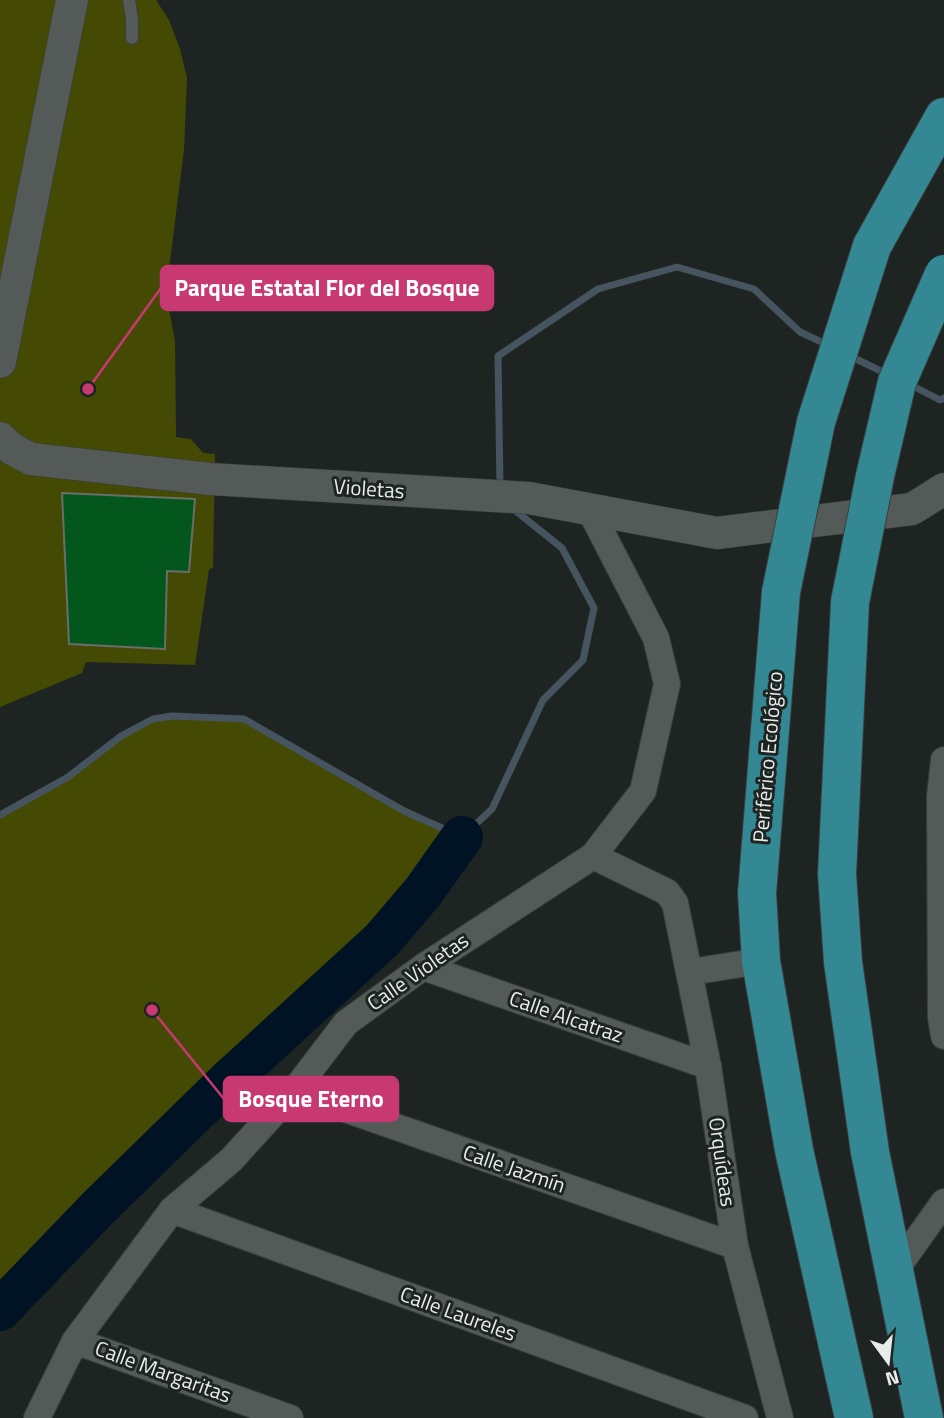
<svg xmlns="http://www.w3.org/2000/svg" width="944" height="1418" viewBox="0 0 944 1418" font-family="'Titillium Web',sans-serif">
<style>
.green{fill:#444a04}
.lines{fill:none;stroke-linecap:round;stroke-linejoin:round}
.stream{stroke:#465460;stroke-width:7}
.river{stroke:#001324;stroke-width:42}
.building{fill:#04571c;stroke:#696e6a;stroke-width:2}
.service-casing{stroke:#393e3d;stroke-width:14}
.minor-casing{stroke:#393e3d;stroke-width:28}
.tertiary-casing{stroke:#393e3d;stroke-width:33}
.trunk-casing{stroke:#393e3d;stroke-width:40}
.service{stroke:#535a58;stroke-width:12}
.minor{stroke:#535a58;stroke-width:26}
.tertiary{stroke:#535a58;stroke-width:32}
.trunk{stroke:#348894;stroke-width:38}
.trunk-bridge-casing{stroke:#393e3d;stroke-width:40;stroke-linecap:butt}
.trunk-bridge{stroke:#348894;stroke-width:38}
.labels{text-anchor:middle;stroke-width:6;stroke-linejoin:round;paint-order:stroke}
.street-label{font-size:21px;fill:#e8eceb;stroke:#1e2422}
.leader{fill:none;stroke:#c83871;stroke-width:2.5}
.callout-dot{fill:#c83871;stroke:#1e2422;stroke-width:2.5}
.callout{fill:#c83871;stroke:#c83871;stroke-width:2.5}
.callout-label{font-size:23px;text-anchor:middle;font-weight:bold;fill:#fff}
</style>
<rect width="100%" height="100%" fill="#1e2422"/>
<!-- green -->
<g class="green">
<path d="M0 0H156L169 20 180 49 187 78 184 150 166 293 175 341 176 437 191 439 203 453 215 454 213 568 209 569 195 665 86 662 82 673 0 707Z"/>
<path d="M172 716 244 719 292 748 462 837 423 892 382 940 228 1081 99 1207 0 1310V815C22 802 45 791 66 778 102 756 128 723 172 716Z"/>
</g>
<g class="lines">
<!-- stream -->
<g class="stream">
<path d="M850 356 887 374"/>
<path d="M907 383 940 400 944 398"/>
<path d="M500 487 498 356 598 289 677 267 754 289 800 332 830 346"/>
<path d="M0 815 68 777 121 736 153 719 172 716 244 719 404 811 462 837 492 809 543 700 583 660 594 608 562 548 512 508"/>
</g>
<!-- river -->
<path class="river" d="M0 1310 99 1207 228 1081 382 940 423 892 462 837"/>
</g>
<!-- building -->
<path class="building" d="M62 493 195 499 189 572 167 571 165 649 69 644Z"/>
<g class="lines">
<defs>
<path id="service" d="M129 0 132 19V38"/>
<g id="minor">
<path d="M944 760 940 796 941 1018 944 1036"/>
<path d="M593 856 667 892 675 903 708 1066 735 1246 780 1418"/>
<path d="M423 967 708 1066"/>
<path d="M690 972 761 961"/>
<path d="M294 1091 735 1246"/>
<path d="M172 1210 745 1418"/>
<path d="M894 1272 944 1202"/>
<path d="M75 1341 290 1418"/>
<path d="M37 1418 75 1341 172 1210 231 1160 294 1091 346 1023 423 967 593 856 643 791 667 684 656 638 589 508"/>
</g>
<g id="tertiary">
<path d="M0 362 72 0"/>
<path d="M0 438 12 449 31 459 210 479 529 498 717 533 912 509 944 489"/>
</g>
<g id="trunk">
<path d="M872 246 944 117"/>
<path d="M781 592 757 893 761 961 794 1150 854 1418"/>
<path d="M850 602 837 874 843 962 870 1152 924 1418"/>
</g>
</defs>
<!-- service casing -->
<use href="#service" class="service-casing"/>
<!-- minor casing -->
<use href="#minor" class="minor-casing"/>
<!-- tertiary casing -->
<use href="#tertiary" class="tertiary-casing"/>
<!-- trunk casing -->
<use href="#trunk" class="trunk-casing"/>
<!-- service -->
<use href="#service" class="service"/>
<!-- minor -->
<use href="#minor" class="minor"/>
<!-- tertiary -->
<use href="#tertiary" class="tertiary"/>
<!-- trunk -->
<use href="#trunk" class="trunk"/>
<defs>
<g id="trunk-bridge">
<path d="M781 592 816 422 872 246"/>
<path d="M850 602 875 476 897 382 944 274"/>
</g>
</defs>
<!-- trunk-bridge casing -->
<use href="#trunk-bridge" class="trunk-bridge-casing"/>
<!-- trunk-bridge -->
<use href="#trunk-bridge" class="trunk-bridge"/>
</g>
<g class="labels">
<!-- street labels -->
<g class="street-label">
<text transform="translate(369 489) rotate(4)" y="7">Violetas</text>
<text transform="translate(768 757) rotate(-85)" y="7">Periférico Ecológico</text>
<text transform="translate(418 972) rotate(-35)" y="7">Calle Violetas</text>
<text transform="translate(566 1017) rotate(19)" y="7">Calle Alcatraz</text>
<text transform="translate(722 1162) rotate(82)" y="7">Orquídeas</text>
<text transform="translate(514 1169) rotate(19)" y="7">Calle Jazmín</text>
<text transform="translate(458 1314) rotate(20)" y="7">Calle Laureles</text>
<text transform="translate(163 1372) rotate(20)" y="7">Calle Margaritas</text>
</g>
</g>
<!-- callouts -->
<path class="leader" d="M88 389L161 288M152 1010L224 1099"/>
<g class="callout-dot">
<circle cx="88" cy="389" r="7"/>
<circle cx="152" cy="1010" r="7"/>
</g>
<g class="callout">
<rect x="161" y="266" width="332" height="44" rx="7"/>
<rect x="224" y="1077" width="174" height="44" rx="7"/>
</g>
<g class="callout-label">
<text x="327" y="296">Parque Estatal Flor del Bosque</text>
<text x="311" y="1107">Bosque Eterno</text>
</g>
<!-- north arrow -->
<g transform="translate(888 1362) rotate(165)" stroke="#1e2422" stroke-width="5" paint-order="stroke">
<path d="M0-5L12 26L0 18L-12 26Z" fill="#e8eceb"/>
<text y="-10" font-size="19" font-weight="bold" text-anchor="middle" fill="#e8eceb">N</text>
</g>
</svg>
